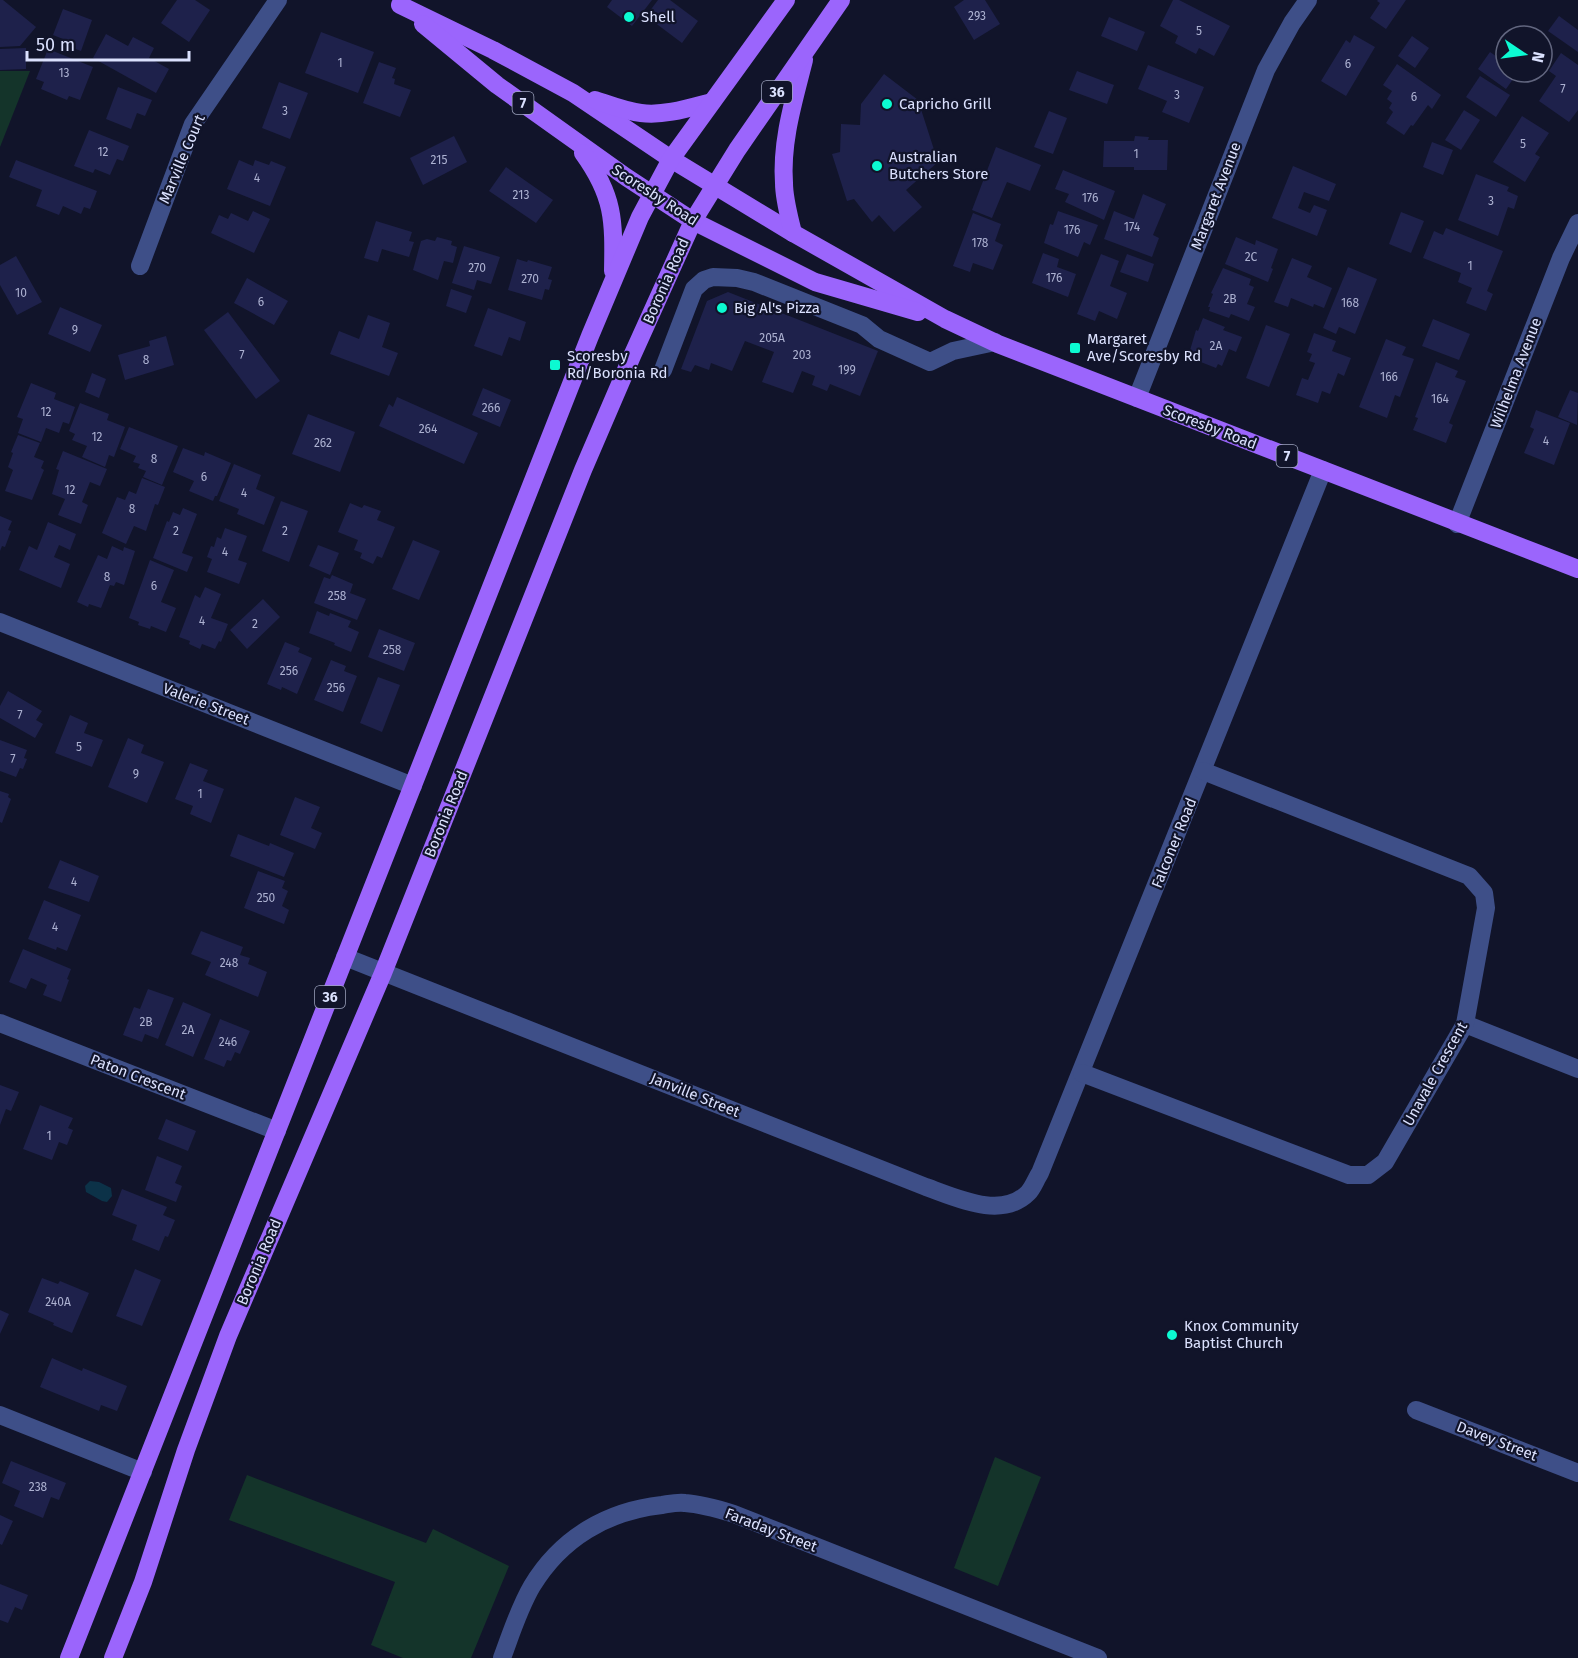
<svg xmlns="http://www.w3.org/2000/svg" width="1578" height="1658" viewBox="0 0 1578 1658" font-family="'Fira Sans',sans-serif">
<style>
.green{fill:#14342a}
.water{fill:#0c3248}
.building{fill:#1e214b}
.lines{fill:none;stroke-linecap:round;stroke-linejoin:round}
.minor{stroke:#3e4f88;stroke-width:18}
.major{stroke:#9b65fc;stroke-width:18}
.poi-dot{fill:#0cfad2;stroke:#11142a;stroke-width:2}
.labels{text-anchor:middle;stroke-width:4.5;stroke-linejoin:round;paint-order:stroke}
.number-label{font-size:12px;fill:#acb1d1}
.shield{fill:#11142a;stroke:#9ea4be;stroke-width:1.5}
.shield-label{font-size:14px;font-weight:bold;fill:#dbe1fe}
.poi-label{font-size:15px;fill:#dbe1fe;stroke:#11142a;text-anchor:start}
.street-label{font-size:15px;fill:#dbe1fe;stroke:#11142a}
</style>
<rect width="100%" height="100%" fill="#11142a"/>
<!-- green -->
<g class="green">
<path d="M0 71H30L0 147Z"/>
<path d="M995 1457 1041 1477 998 1586 954 1568Z"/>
<path d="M247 1475 426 1543 433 1529 509 1566 471 1658H403L371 1645 395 1582 229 1520Z"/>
</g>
<!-- water -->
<path class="water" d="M90 1181 99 1182 111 1188 112 1196 107 1202 102 1201 86 1192 85 1186Z"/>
<!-- building -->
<g class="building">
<path d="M0 0H3L36 27 20 46 0 47Z"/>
<path d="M177 0H195L210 10 189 42 161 23Z"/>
<path d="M612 0H652L632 26 607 7Z"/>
<path d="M658 0H670L698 21 682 43 646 16Z"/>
<path d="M964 0H985L1000 24 974 40 954 7Z"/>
<path d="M1173 0H1179L1230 26 1214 56 1199 48 1196 54 1175 43 1178 36 1160 26Z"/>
<path d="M1378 0H1406L1386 29 1370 18 1380 3 1377 1Z"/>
<path d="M63 9 92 20 81 51 62 44 63 39 53 35Z"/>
<path d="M1559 16 1578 30V52L1548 31Z"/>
<path d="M1109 17 1145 32 1137 51 1101 36Z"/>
<path d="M321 32 374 52 358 93 305 73Z"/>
<path d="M106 34 128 46 133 37 154 48 149 58 169 69 156 93 93 58Z"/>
<path d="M1354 35 1375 47 1346 96 1321 81 1346 40 1350 43Z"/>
<path d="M1412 36 1429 48 1415 68 1398 56Z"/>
<path d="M26 48V69L0 70V49Z"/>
<path d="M48 49 93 67 80 100 69 96 67 100 41 89 44 82 36 79Z"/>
<path d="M1490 52 1506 63V72H1518L1506 89 1478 69Z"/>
<path d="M1561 53 1578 65V110L1569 122 1539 101 1556 76 1549 71Z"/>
<path d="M379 62 396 68 392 78 395 79 394 84 411 90 400 117 363 103Z"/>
<path d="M1397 64 1441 95 1432 109 1428 105 1413 126 1411 125 1404 135 1386 123 1393 112 1389 108 1392 103 1387 99 1392 91 1383 85Z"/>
<path d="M1148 65 1204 87 1189 123 1162 112 1167 101 1138 89Z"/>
<path d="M1077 71 1114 85 1107 104 1069 90Z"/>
<path d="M884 74 918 100 938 162 906 190 922 207 894 232 879 215 872 222 854 199 847 201 832 154 840 152 841 124 860 125 861 104Z"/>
<path d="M1480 76 1510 95 1496 117 1466 97Z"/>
<path d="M279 82 308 93 290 139 262 128Z"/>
<path d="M118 87 152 100 145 116 137 113 131 129 106 119Z"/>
<path d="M1464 110 1480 120 1461 150 1445 140Z"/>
<path d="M1049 111 1067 118 1053 154 1034 147Z"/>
<path d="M1522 116 1549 133 1535 154 1540 157 1525 182 1493 162Z"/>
<path d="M89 130 129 146 123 161 117 159 110 175 95 169 93 173 74 166Z"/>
<path d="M454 136 467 162 423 185 410 158Z"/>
<path d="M1135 136 1149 137 1148 140H1168L1167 170H1134V167H1103L1104 141H1134Z"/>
<path d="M1432 142 1453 150 1443 175 1423 167Z"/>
<path d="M996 147 1041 165 1030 191 1007 182 992 218 972 210Z"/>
<path d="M16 160 97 191 90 209 84 207 81 214 63 206 59 215 36 206 42 190 9 177Z"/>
<path d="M239 160 253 166 255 160 269 165 271 161 286 167 270 206 227 189Z"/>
<path d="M1293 166 1336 184 1329 201 1304 192 1298 208 1310 213 1314 205 1327 210 1317 236 1272 218Z"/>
<path d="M506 167 553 200 536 223 489 191Z"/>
<path d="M1063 170 1115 191 1104 220 1065 202 1069 194 1055 189Z"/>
<path d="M1476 174 1509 187 1507 191 1518 196 1514 209 1508 207 1498 236 1458 220Z"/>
<path d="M1143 194 1166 204 1153 235 1159 238 1152 257 1104 239 1114 211 1134 219Z"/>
<path d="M253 211 270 219 254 253 211 233 219 215 228 219 231 213 248 221Z"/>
<path d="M1058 211 1098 225 1090 245 1084 242 1078 257 1044 243 1050 224 1053 225Z"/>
<path d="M1401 212 1424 221 1411 253 1389 244Z"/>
<path d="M973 213 1001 224 995 241 1003 245 993 270 973 263 970 272 953 266Z"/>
<path d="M376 221 412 232 409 241 414 242 409 257 382 249 378 262 364 258Z"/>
<path d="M1446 228 1503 251 1487 291 1493 294 1486 311 1466 303 1472 288 1458 282 1461 273 1423 258 1434 231 1443 235Z"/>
<path d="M437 237 452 241 451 245 457 247 453 263 444 261 438 280 413 270 421 241 427 239 435 241Z"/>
<path d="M1236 237 1255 245 1256 240 1278 249 1271 268 1273 269 1268 282 1225 264Z"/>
<path d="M464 246 500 257 491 284 477 280 474 290 452 283Z"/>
<path d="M1043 253 1059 259 1057 267 1076 274 1068 297 1032 283Z"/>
<path d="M1101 254 1119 261 1110 286 1127 293 1117 319 1099 311 1095 321 1077 314Z"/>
<path d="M1127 254 1154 264 1148 282 1120 272Z"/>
<path d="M16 256 42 302 17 315 0 285V265Z"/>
<path d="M1292 258 1312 266 1307 277 1332 288 1324 308 1314 304 1313 307 1291 298 1288 307 1274 302Z"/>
<path d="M517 259 527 262 528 260 552 267 548 279 552 280 549 290 545 289 542 300 508 290Z"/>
<path d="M1348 267 1377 279 1355 334 1339 327 1336 334 1323 328Z"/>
<path d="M1223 268 1251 279 1249 285 1254 287 1247 304 1255 307 1249 321 1231 314 1229 318 1209 311 1210 307H1208L1213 294 1211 293Z"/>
<path d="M247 278 288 301 274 325 234 303Z"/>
<path d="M451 289 472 296 466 313 446 306Z"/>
<path d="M728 292 878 351 860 396 830 384 827 391 812 385 815 376 802 371 793 393 762 382 774 352 745 341 732 371 711 363 709 370 695 365 691 372 681 369 707 301Z"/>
<path d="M60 307 102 325 90 352 48 334Z"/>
<path d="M488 308 526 322 520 341 509 337 502 356 474 346Z"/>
<path d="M228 312 280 381 256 399 204 330Z"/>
<path d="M368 315 390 323 382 347 398 353 389 376 330 354 339 331 359 339Z"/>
<path d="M1203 318 1225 327 1223 330 1242 337 1236 352 1229 349 1222 366 1218 364 1216 368 1188 357 1196 330 1198 331Z"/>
<path d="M1433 319 1470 334 1459 360 1422 346Z"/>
<path d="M1266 325 1290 334 1269 387 1246 378Z"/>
<path d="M1314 333 1336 341 1332 351 1351 358 1344 376 1338 373 1330 394 1322 391 1318 403 1296 395 1302 378 1308 380 1315 363 1309 361 1312 354 1307 352Z"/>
<path d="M166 336 174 365 125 380 118 355 150 346 149 341Z"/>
<path d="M1386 339 1406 347 1402 355 1414 359 1400 397 1395 395 1387 418 1359 407Z"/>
<path d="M1436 362 1458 371 1455 377 1466 381 1449 423 1453 425 1446 443 1413 430 1418 418 1415 417Z"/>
<path d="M92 373 106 379 99 398 85 392Z"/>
<path d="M31 383 56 393 54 399 75 407 69 424 63 422 59 433 46 428 41 442 18 433 23 419 17 417Z"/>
<path d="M483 388 511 400 500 427 472 415Z"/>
<path d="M1570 390 1578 393 1577 425 1558 417Z"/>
<path d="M397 397 478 433 464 464 379 426 389 404 393 407Z"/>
<path d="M80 403 109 414 107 420 125 427 114 457 109 455 105 467 82 457 87 446 72 440 75 434 69 431Z"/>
<path d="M1536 410 1570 423 1554 465 1524 453 1534 429 1530 427Z"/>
<path d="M308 414 355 432 340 472 292 454Z"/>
<path d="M129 427 178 446 162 485 143 477 146 471 138 468 140 464 133 462 136 456 120 449Z"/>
<path d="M18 435 40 443 34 457 44 461 41 468 44 470 32 500 5 491 13 470 8 467 13 453 11 452Z"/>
<path d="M183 448 204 456 205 452 231 463 217 496H215L213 501 189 491 194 481 173 472Z"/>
<path d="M63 451 107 469 100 486 90 482 82 502 88 505 81 524 58 515 65 499 52 494 59 470 56 469Z"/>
<path d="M234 464 261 475 256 489 275 497 264 525 237 514 239 509 219 501Z"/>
<path d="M142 478 165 487 158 505 155 504 146 531 134 526 126 544 102 533 117 497 125 500 129 491 136 494Z"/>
<path d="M281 501 308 511 289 562 262 551Z"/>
<path d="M350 503 362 508 364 505 381 511 377 520 395 527 382 558 377 556 373 564 360 558 362 553 354 550 358 540 338 532Z"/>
<path d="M183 508 197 514 182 553 193 557 187 572 153 558 167 521 169 522 173 512 180 515Z"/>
<path d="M0 516 12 521 8 530 11 531 5 547 2 546 0 551Z"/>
<path d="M48 522 76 534 70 550 59 545 54 557 70 564 61 588 19 570 29 546 37 550Z"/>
<path d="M225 528 247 536 238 560 247 563 239 584 207 572 212 559 207 557 211 546 214 547 217 537 221 539Z"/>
<path d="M413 540 440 551 419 600 392 589Z"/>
<path d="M318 545 339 553 330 575 309 566Z"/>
<path d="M112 546 123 551 124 547 135 551 124 585 116 582 114 586 110 585 101 608 89 604 88 607 77 602 98 555 107 559Z"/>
<path d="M150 560 174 570 161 602 176 608 166 632 151 626 150 629 138 625 139 622 129 618Z"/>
<path d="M332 575 353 584 350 593 366 599 357 620 314 603 324 577 330 579Z"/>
<path d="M205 587 221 594 211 618 228 624 221 642 219 641 215 649 202 644 200 649 189 644 190 641 179 637 195 595 200 598Z"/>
<path d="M263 599 280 617 247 649 230 630Z"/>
<path d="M317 611 329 616 330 613 351 621 348 627 359 632 351 652 334 645 335 643 309 633Z"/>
<path d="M379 629 415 643 404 671 368 657Z"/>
<path d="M285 642 300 648 298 652 312 658 297 694 282 687 281 690 267 684Z"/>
<path d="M331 660 346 666 344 671 357 676 343 712 314 700Z"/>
<path d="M378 677 400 685 382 732 360 723Z"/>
<path d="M8 691 42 711 36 720 43 724 35 738 0 718V706Z"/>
<path d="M70 715 88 723 84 733 103 740 92 767 55 753Z"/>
<path d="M128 738 144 745 141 753 164 762 147 803 108 787Z"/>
<path d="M0 740 27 750 24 758 27 759 23 769 20 768 16 777 0 771Z"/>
<path d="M190 763 208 770 203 781 224 789 211 823 190 814 193 806 175 799Z"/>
<path d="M0 791 9 794 8 797 11 799 2 823 0 822Z"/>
<path d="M295 797 320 807 311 828 322 833 315 849 280 835Z"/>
<path d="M238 834 269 846 270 843 294 853 284 877 230 856Z"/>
<path d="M60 860 99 876 89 902 48 888Z"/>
<path d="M258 871 285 881 282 888 288 891 282 906 289 910 284 924 244 908Z"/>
<path d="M44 900 81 915 67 951 57 947 56 950 28 939Z"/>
<path d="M201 931 243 947 240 955 250 958 248 964 267 972 258 997 205 975 211 962 191 954Z"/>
<path d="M23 949 71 969 67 979 69 980 61 1002 43 995 47 985 31 978 26 989 9 982Z"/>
<path d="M148 989 174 998 158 1039 145 1034 142 1042 123 1035 134 1007 140 1009Z"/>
<path d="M183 1002 211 1014 193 1057 165 1045Z"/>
<path d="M220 1019 250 1031 240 1054 235 1052 231 1061 227 1060 224 1067 204 1059Z"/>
<path d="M0 1085 19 1092 11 1111 6 1109 0 1125Z"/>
<path d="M40 1105 73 1118 68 1128 73 1130 67 1145 59 1142 52 1160 23 1149Z"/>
<path d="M166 1119 196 1131 188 1151 158 1139Z"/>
<path d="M157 1156 182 1166 175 1183 182 1186 176 1202 145 1190Z"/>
<path d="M122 1189 167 1207 163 1215 175 1220 168 1237 165 1236 159 1251 132 1240 137 1225 112 1215Z"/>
<path d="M135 1269 161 1280 142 1326 116 1316Z"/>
<path d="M42 1278 58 1284 60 1281 89 1293 72 1333 53 1325 54 1323 28 1312Z"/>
<path d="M0 1310 9 1314 0 1334Z"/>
<path d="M52 1358 82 1371 83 1368 127 1386 117 1411 101 1405 99 1411 40 1387Z"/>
<path d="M11 1461 66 1483 59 1500 51 1497 43 1518 14 1506 20 1491 2 1483Z"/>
<path d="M0 1515 13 1521 2 1545 0 1544Z"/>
<path d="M0 1584 28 1595 22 1610 15 1607 8 1623 0 1620Z"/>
</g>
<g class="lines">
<!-- minor -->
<g class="minor">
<path d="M140 266 193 124 278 0"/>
<path d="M663 370 694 289 704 280 713 277 737 278 754 282 862 325 879 339 930 362 953 351 995 342"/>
<path d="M1137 398 1266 70 1292 23 1308 0"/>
<path d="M1457 524 1561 258 1578 223"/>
<path d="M0 622 413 786"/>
<path d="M345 957 926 1187C955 1197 1001 1220 1028 1193 1033 1188 1036 1179 1040 1173L1323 470"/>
<path d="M0 1023 277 1131"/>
<path d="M1465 1024 1578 1069"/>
<path d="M1082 1073 1349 1175H1368L1385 1162 1465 1024 1486 908 1484 893 1469 876 1203 771"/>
<path d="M1416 1410 1578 1473"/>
<path d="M0 1415 143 1472"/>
<path d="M502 1658C511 1634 519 1608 532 1586 561 1538 607 1511 662 1505 669 1504 677 1502 685 1503 701 1504 718 1509 734 1514L1098 1658"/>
</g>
<!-- major -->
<g class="major">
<path d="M400 5 493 50 573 93 671 159 793 233 945 319 998 344 1578 569"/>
<path d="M423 24 497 85 626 177 693 221 815 282 918 312"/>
<path d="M595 100C610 105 625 111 641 113 664 116 689 108 712 102"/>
<path d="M583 153C614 196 614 220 613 271"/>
<path d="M793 233C789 216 784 199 784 183 781 141 794 100 804 60"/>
<path d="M69 1658 590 336 640 217 671 159 786 0"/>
<path d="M113 1658 143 1582 186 1450 228 1336 383 973 583 470 632 356 693 221 737 150 841 0"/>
</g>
</g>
<!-- markers -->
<g class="poi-dot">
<circle cx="629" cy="17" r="6"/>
<circle cx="887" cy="104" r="6"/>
<circle cx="877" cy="166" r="6"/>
<circle cx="722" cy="308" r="6"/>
<rect x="1069" y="342" width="12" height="12" rx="3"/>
<rect x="549" y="359" width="12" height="12" rx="3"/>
<circle cx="1172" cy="1335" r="6"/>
</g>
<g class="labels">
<!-- number labels -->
<g class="number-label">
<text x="977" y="20">293</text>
<text x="1199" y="35">5</text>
<text x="340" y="67">1</text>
<text x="1348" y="68">6</text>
<text x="64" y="77">13</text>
<text x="1563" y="93">7</text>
<text x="1177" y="99">3</text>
<text x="1414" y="101">6</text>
<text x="285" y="115">3</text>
<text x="1523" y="148">5</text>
<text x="103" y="156">12</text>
<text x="1136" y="158">1</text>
<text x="439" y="164">215</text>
<text x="257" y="182">4</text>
<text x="521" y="199">213</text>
<text x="1090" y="202">176</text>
<text x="1491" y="205">3</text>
<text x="1132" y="231">174</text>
<text x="1072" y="234">176</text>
<text x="980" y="247">178</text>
<text x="1251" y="261">2C</text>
<text x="1470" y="270">1</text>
<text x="477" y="272">270</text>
<text x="1054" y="282">176</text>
<text x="530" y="283">270</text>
<text x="21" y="297">10</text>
<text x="1230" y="303">2B</text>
<text x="261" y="306">6</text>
<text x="1350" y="307">168</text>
<text x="75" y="334">9</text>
<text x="772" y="342">205A</text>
<text x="1216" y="350">2A</text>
<text x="242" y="359">7</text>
<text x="802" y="359">203</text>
<text x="146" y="364">8</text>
<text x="847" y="374">199</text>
<text x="1389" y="381">166</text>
<text x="1440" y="403">164</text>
<text x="491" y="412">266</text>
<text x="46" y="416">12</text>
<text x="428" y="433">264</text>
<text x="97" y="441">12</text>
<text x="1546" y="445">4</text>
<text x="323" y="447">262</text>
<text x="154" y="463">8</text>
<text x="204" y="481">6</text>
<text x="70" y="494">12</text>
<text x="244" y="497">4</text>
<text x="132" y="513">8</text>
<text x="176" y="535">2</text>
<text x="285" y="535">2</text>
<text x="225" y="556">4</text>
<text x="107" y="581">8</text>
<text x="154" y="590">6</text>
<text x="337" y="600">258</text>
<text x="202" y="625">4</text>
<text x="255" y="628">2</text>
<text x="392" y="654">258</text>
<text x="289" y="675">256</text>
<text x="336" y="692">256</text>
<text x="20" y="719">7</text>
<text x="79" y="751">5</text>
<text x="13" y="763">7</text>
<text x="136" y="778">9</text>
<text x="200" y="798">1</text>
<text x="74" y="886">4</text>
<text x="266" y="902">250</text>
<text x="55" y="931">4</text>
<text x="229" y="967">248</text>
<text x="146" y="1026">2B</text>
<text x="188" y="1034">2A</text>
<text x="228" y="1046">246</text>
<text x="49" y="1140">1</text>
<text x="58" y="1306">240A</text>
<text x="38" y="1491">238</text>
</g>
<!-- shield labels -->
<g class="shield">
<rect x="762" y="81" width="30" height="22" rx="4.5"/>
<rect x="512.5" y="92" width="21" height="22" rx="4.5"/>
<rect x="1276.5" y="445" width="21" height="22" rx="4.5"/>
<rect x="315" y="986" width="30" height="22" rx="4.5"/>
</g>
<g class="shield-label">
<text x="777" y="97">36</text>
<text x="523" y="108">7</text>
<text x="1287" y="461">7</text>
<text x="330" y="1002">36</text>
</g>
<!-- poi labels -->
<g class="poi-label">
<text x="641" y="22">Shell</text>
<text x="899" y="109">Capricho Grill</text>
<text x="889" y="162">Australian<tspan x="889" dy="17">Butchers Store</tspan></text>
<text x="734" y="313">Big Al's Pizza</text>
<text x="1087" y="344">Margaret<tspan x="1087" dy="17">Ave/Scoresby Rd</tspan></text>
<text x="567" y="361">Scoresby<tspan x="567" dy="17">Rd/Boronia Rd</tspan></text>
<text x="1184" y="1331">Knox Community<tspan x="1184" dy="17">Baptist Church</tspan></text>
</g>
<!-- street labels -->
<g class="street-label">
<text transform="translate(182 159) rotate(-67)" y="5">Marville Court</text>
<text transform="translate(655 195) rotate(33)" y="5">Scoresby Road</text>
<text transform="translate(1216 196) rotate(-69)" y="5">Margaret Avenue</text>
<text transform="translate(666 281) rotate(-66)" y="5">Boronia Road</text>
<text transform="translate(1516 373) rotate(-69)" y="5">Wilhelma Avenue</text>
<text transform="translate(1210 427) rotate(21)" y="5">Scoresby Road</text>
<text transform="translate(206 704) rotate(21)" y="5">Valerie Street</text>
<text transform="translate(446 814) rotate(-68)" y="5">Boronia Road</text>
<text transform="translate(1174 843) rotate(-68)" y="5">Falconer Road</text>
<text transform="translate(1435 1074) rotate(-61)" y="5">Unavale Crescent</text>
<text transform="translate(138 1077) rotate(21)" y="5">Paton Crescent</text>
<text transform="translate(695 1095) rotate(22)" y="5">Janville Street</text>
<text transform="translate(259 1262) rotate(-67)" y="5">Boronia Road</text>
<text transform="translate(1497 1441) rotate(21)" y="5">Davey Street</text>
<text transform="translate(771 1530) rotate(21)" y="5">Faraday Street</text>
</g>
</g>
<!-- north arrow -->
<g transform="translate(1524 54) rotate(103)"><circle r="28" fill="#11142a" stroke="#62667f" stroke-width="1.5"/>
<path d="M0-4.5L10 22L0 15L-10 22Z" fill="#0cfad2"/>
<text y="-9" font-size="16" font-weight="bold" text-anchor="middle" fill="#dbe1fe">N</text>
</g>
<!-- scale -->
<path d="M27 51v9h162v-9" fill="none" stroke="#dbe1fe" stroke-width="3"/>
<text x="36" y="51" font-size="18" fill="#dbe1fe" stroke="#11142a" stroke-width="4.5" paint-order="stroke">50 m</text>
</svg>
